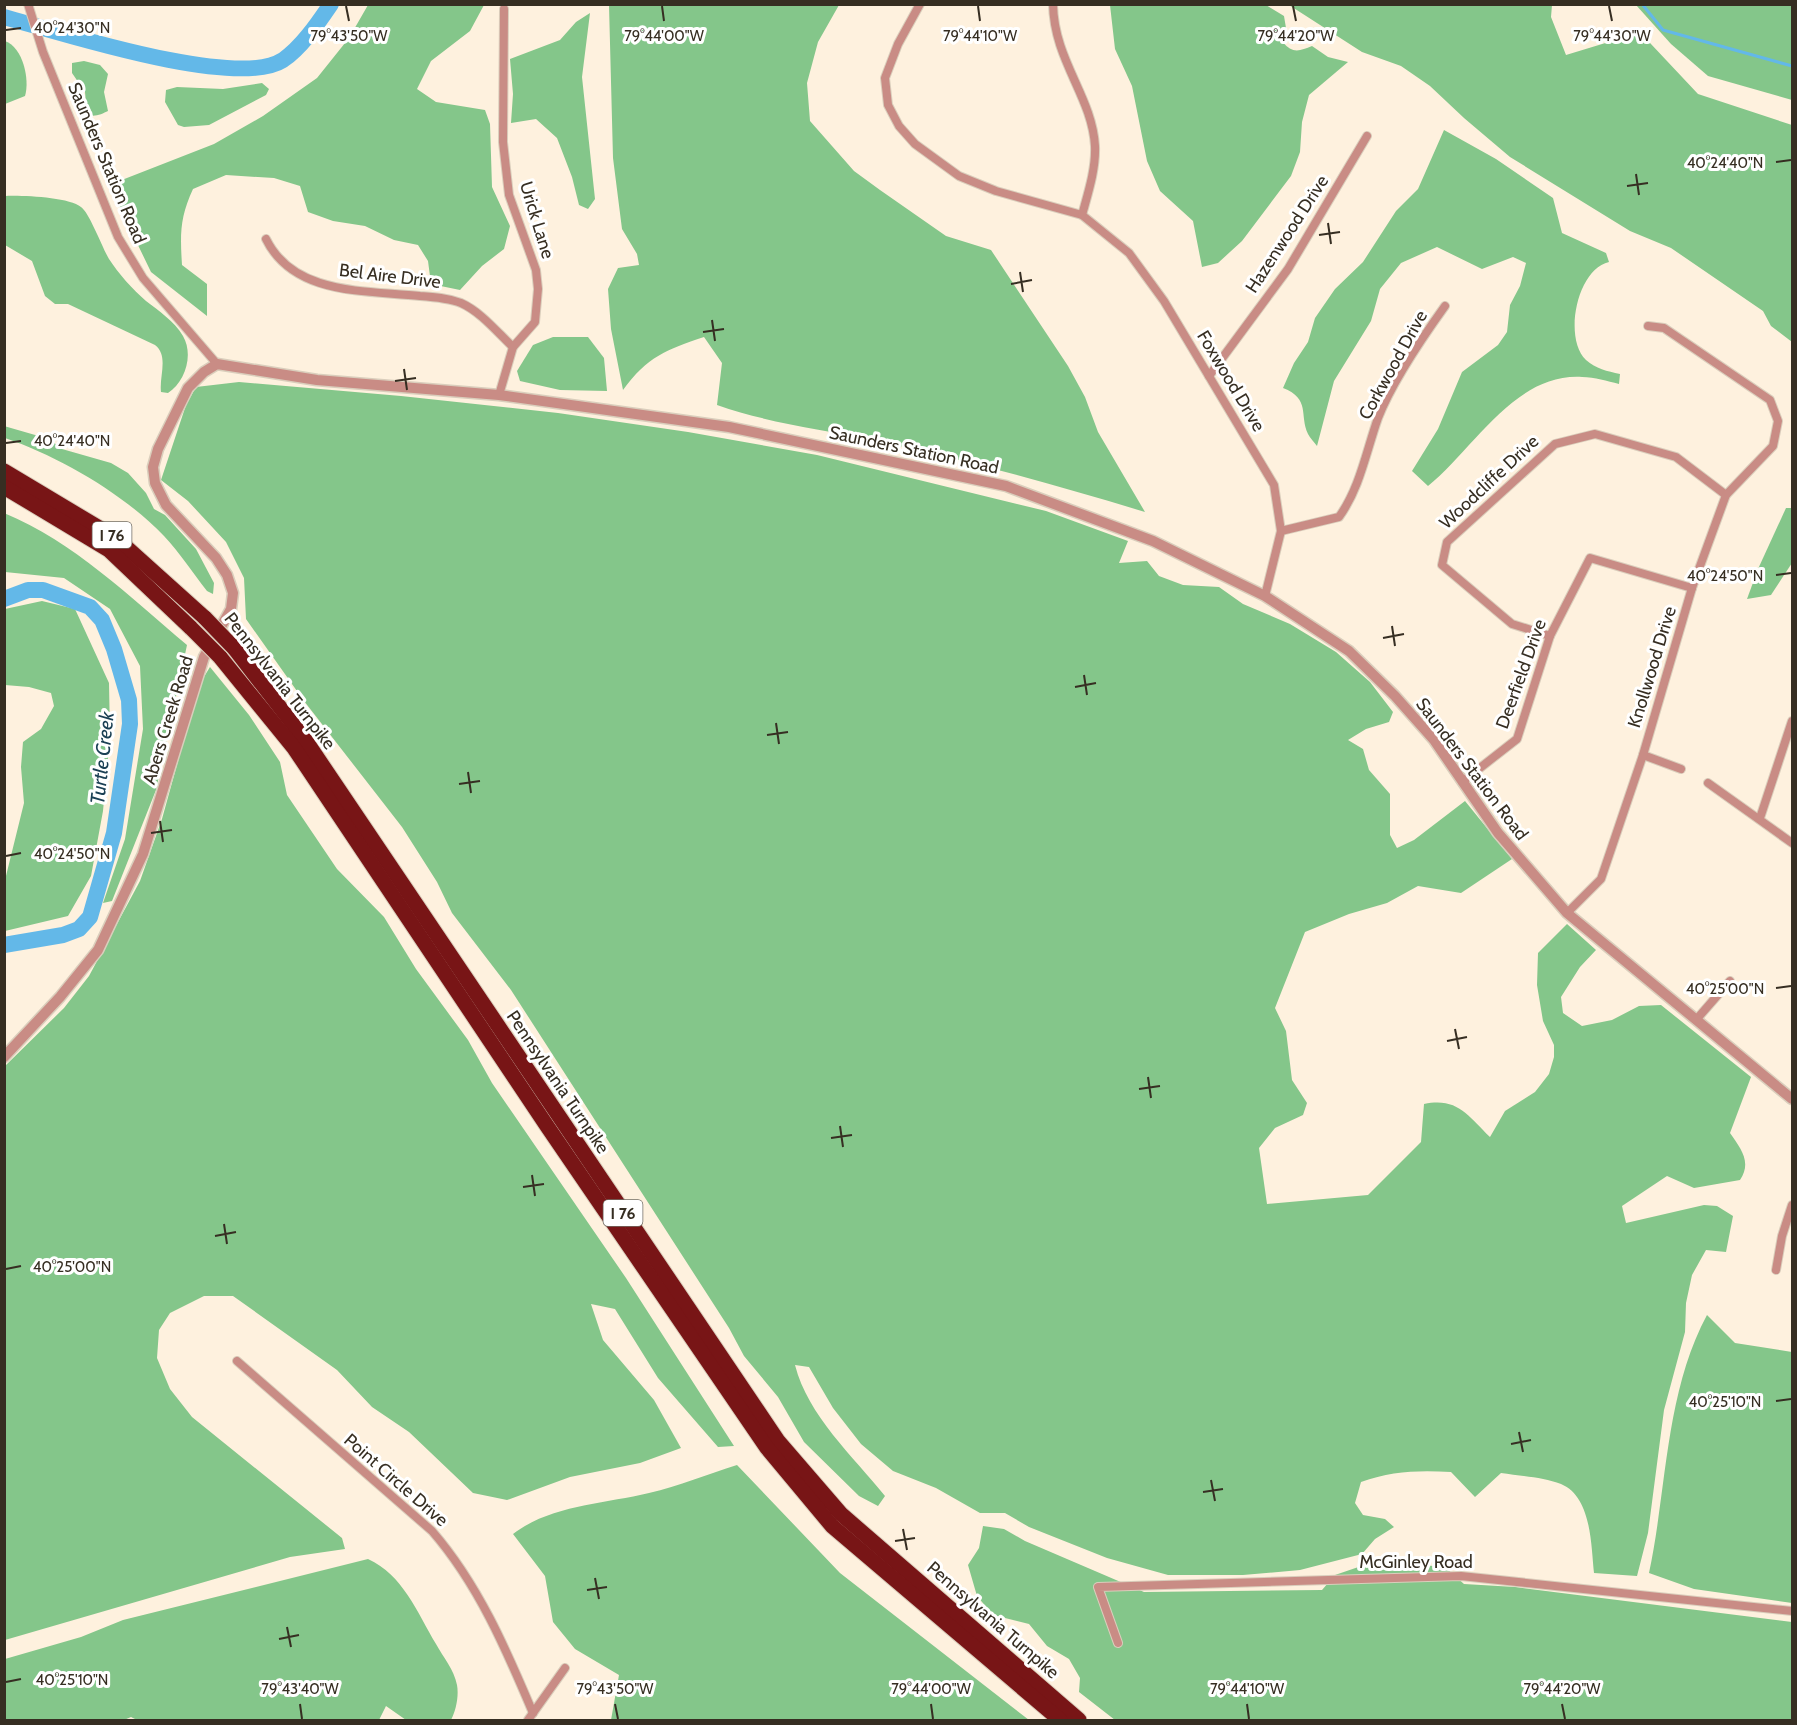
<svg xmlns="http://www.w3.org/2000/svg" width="1797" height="1725" viewBox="0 0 1797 1725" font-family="Cabin,sans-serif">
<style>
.forest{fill:#84c68a}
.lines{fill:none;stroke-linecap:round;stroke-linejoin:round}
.stream{stroke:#63b8e8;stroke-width:3}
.river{stroke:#63b8e8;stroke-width:16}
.minor-casing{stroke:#dacebc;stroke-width:10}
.tertiary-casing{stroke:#dacebc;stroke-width:13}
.motorway-casing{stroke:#dacebc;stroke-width:17}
.minor{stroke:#c98c85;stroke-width:8}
.tertiary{stroke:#c98c85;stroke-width:10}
.motorway{stroke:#781516;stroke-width:15}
.motorway-bridge-casing{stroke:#dacebc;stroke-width:17;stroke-linecap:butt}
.motorway-bridge{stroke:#781516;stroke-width:15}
.ticks{fill:none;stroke:#362e22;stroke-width:2}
.labels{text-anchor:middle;stroke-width:6;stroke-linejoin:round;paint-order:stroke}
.shield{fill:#fff;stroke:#726d64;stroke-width:1.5}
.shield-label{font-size:16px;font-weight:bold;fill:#362e22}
.street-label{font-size:18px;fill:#362e22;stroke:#fff}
.water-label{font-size:20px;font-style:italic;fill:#1b4054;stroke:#fff}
.ticks-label{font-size:15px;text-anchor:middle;fill:#362e22;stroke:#fff;stroke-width:6;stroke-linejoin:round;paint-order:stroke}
</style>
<rect width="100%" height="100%" fill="#fef1de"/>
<!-- forest -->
<g class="forest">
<path d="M368 5H484L470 31 431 61 417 89 436 102 485 110 490 124 492 187 510 226 504 249 482 266 460 290 431 284 428 261 418 245 394 240 365 226 333 221 308 212 300 186 274 178 226 175 193 189C180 217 180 234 182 265L207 284V316L151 272 109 185 214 144 263 116 317 78 349 38Z"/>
<path d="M609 5H839L818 42 807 83 810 121 854 171 880 190 946 236 991 250 1068 366 1085 397 1098 432 1145 512C1055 485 964 459 872 440 820 429 768 423 717 405L722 363 704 337C666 350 648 356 623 390L611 329 608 289 618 268 639 265 637 254 622 229 613 158Z"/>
<path d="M1110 5H1266L1284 16 1286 28 1283 42C1292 54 1300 51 1312 46L1328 57 1348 62 1309 95 1302 122 1300 152 1291 176 1242 241 1218 263 1202 267 1193 221 1160 191 1147 161 1132 86 1115 49Z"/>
<path d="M1289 5H1552L1551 17 1566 55 1612 41 1635 27 1698 94 1792 125V342L1771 326 1763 311 1671 248 1630 231 1510 157 1464 118 1430 86 1401 66 1362 52Z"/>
<path d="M1636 5H1792V100L1708 76 1671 44Z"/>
<path d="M590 13 582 77 595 199 588 209 579 205 572 177 557 138 536 119 511 123 513 94 510 59 560 40 576 22Z"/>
<path d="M5 41C23 47 30 80 25 96L5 104Z"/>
<path d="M84 61 100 65 108 74 104 92 108 111C102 114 93 118 87 114L85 92 72 73V63Z"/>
<path d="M262 83 269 89 266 95 209 125 184 127 178 125 165 102 166 90 177 87 223 89Z"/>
<path d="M1444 130 1496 159 1553 198 1562 233 1606 253 1609 262C1577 269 1563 338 1586 360 1596 369 1607 371 1620 374L1619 384C1607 381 1595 377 1582 377 1514 373 1474 449 1428 486L1412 471 1438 429 1462 372 1498 345 1507 332 1510 305 1520 286 1526 263 1513 257 1482 269 1437 247 1401 263 1380 289 1371 321 1334 381 1317 446C1314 442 1310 438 1308 434 1299 415 1311 399 1283 388L1294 363 1308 342 1315 318 1335 289 1363 262 1396 211 1418 189Z"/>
<path d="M4 196C21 195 69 197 81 207 89 212 103 249 109 259 118 273 133 290 146 301 159 311 174 321 183 336 194 355 185 382 168 393L161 392C159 376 169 356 155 345L68 304H55L45 296 32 261 5 245Z"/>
<path d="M553 337H588L604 358 607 391 560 390 520 381 517 371 533 345Z"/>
<path d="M239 382 401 396 558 413 688 432 817 455 1046 511 1128 541 1119 563 1147 561 1159 576 1183 585 1219 587 1243 604 1290 624 1336 652 1370 682 1393 712 1389 722 1366 729 1348 740 1363 749 1369 770 1390 794V835L1397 848 1414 840 1465 801 1512 859 1461 893 1418 886 1387 903 1349 914 1305 932 1275 1008 1286 1031 1292 1080 1307 1103 1303 1115 1275 1128 1259 1148 1267 1204 1368 1195 1421 1142 1424 1104C1458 1097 1468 1116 1490 1137L1505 1111 1535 1092 1549 1074 1554 1057V1045L1543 1021 1537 985 1538 953 1567 924 1596 950 1580 967 1561 997 1563 1013 1582 1026 1612 1020 1639 1006 1661 1005 1751 1077 1730 1133C1741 1149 1752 1162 1740 1180L1694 1188 1667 1176 1622 1206 1626 1223 1704 1205 1717 1206 1733 1216 1726 1252 1706 1250 1692 1275 1686 1303 1685 1332 1664 1410 1648 1533 1637 1576 1594 1573C1591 1546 1592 1497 1561 1484 1543 1477 1520 1476 1501 1473L1475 1497 1451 1472C1419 1470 1391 1471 1361 1482L1355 1503 1363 1515 1385 1519 1394 1527 1375 1539 1362 1554 1300 1570 1243 1575H1168L1107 1558 1029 1527 1005 1513H980L936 1488 893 1471 861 1444 833 1408 809 1367 795 1365C808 1416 853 1456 885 1496L878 1506 859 1496 804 1442 778 1397 744 1356 729 1328 511 990 452 913 437 882 402 827 304 701 246 619 244 578 226 542 188 501 161 480 186 405 196 387Z"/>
<path d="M4 426 49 439 62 449 111 463 128 473 146 493 154 509 165 515 196 549 214 583 213 594 207 591C193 573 180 553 164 536 124 494 60 457 5 438Z"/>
<path d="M1786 508H1792V563L1771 595 1747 599 1758 569Z"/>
<path d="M4 513C74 542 130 597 187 645L156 790 112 901 103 903 125 839 143 729 140 666 110 609 64 578 5 572Z"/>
<path d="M42 601 75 609 109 683 110 737 103 811 91 876 68 916 5 931V880L24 803 21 767 23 742 41 729 54 706 51 693 29 687 5 685V609Z"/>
<path d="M210 667 249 715 280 762 287 795 337 869 384 917 416 969 468 1040 492 1083 626 1278 734 1446 718 1447 658 1378 615 1309 591 1304 603 1340 654 1400 681 1448 640 1463 570 1477 507 1500 473 1493 409 1432 372 1407 337 1370 233 1296H204L170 1313 159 1330 157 1358 170 1389 192 1417 342 1538 345 1549 290 1557 5 1640 4 1067 64 1008 89 976 140 881 162 819 199 685Z"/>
<path d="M1707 1315 1735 1343 1792 1352V1603L1694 1589 1649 1573C1667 1489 1665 1393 1707 1315Z"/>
<path d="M737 1465 840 1573 1029 1720H611L619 1675 575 1649 553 1622 545 1576 513 1534C551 1505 603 1504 649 1493 679 1486 708 1474 737 1465Z"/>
<path d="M983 1526 1004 1529 1025 1541 1144 1592 1322 1590 1335 1575 1376 1561 1445 1567 1464 1584 1515 1587 1792 1622V1720H1115L1079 1692 1080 1678 1069 1659 1047 1646 1029 1624 993 1615 977 1596 968 1565 979 1548Z"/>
<path d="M368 1559C403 1575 417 1612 436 1644 443 1657 454 1669 457 1685 459 1696 456 1710 451 1720H406L386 1706 379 1720H137L131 1717 124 1720H5V1659L81 1637 123 1620Z"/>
</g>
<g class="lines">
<!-- stream -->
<path class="stream" d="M1642 4 1663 30 1792 66"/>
<!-- river -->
<g class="river">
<path d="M4 17C59 32 237 90 283 60 302 47 318 23 331 4"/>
<path d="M4 599 28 590H43L90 607 102 620 114 649 129 700 130 724 114 833 90 917 79 929 63 935 4 945"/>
</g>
<defs>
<g id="minor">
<path d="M28 4 43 52 118 237 143 278 217 364"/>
<path d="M920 4 898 44 885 78 888 105 899 126 915 144 959 176 996 191 1082 215 1129 253 1164 301 1274 485 1281 531 1265 596"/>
<path d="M1053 4C1054 61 1092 96 1095 146 1096 169 1088 193 1082 215"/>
<path d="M266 239C294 296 366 290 420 296 434 297 448 298 461 303 481 312 497 332 513 347"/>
<path d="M1209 376 1288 269 1367 136"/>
<path d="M499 395 513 347 535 322 538 289 536 270 509 195 503 142 504 9"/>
<path d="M1281 531 1339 517C1360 488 1366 452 1378 418 1392 382 1422 338 1445 306"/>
<path d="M1550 636 1512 624 1442 565 1447 542 1555 444 1595 434 1676 457 1726 495"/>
<path d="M1643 755 1681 769"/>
<path d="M1462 782 1517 739 1550 636 1590 558 1692 588"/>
<path d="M1708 783 1792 843"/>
<path d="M1760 818 1792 721"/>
<path d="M1567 913 1601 879 1643 755 1692 588 1726 495 1773 446 1778 421 1770 400 1664 328 1648 326"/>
<path d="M1696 1020 1730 981"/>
<path d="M1776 1270 1782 1236 1792 1205"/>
<path d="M237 1361 432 1531C478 1584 506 1649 533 1713"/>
<path d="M1118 1643 1098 1587 1461 1576 1792 1611"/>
<path d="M528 1720 565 1668"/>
</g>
<path id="tertiary" d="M4 1057 60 997 98 950 143 854 204 657 231 609 233 593 227 575 216 558 166 505 155 483 153 467 158 449 188 388 204 372 217 364 317 380 499 395 729 427 1006 486 1153 541 1265 596 1349 651 1395 696 1434 740 1498 833 1567 913 1792 1099"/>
<g id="motorway">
<path d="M4 471 116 538 205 618"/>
<path d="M4 487 109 550 191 628"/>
<path d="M234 648 306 741 778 1441 841 1514 1079 1720"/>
<path d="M220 657 294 748 547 1126 767 1448 832 1526 1060 1720"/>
</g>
</defs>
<!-- minor casing -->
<use href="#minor" class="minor-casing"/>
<!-- tertiary casing -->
<use href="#tertiary" class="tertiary-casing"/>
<!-- motorway casing -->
<use href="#motorway" class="motorway-casing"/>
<!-- minor -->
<use href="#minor" class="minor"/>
<!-- tertiary -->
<use href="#tertiary" class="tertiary"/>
<!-- motorway -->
<use href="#motorway" class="motorway"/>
<defs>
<g id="motorway-bridge">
<path d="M205 618 234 648"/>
<path d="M191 628 220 657"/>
</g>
</defs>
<!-- motorway-bridge casing -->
<use href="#motorway-bridge" class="motorway-bridge-casing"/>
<!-- motorway-bridge -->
<use href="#motorway-bridge" class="motorway-bridge"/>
</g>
<!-- ticks -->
<path class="ticks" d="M346 6 349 21M662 6 664 21M978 6 980 21M1293 6 1296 21M1609 6 1612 21M6 30 21 28M1776 162 1791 160M1636 174 1639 195M1627 186 1648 183M1328 223 1331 244M1319 235 1340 232M1020 272 1023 292M1011 284 1032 280M712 320 715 341M703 332 724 329M404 369 407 390M395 381 416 378M6 443 21 441M1776 575 1791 573M1392 626 1395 646M1383 638 1404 634M1084 675 1087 695M1075 687 1096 683M776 723 779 744M767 735 788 732M468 772 471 793M459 784 480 781M160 821 163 842M151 833 172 830M6 856 21 853M1776 988 1791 986M1455 1029 1459 1049M1447 1041 1467 1037M1148 1077 1151 1098M1139 1089 1160 1086M840 1126 843 1147M831 1138 852 1135M532 1175 535 1196M523 1187 544 1184M224 1224 227 1244M215 1236 236 1232M6 1269 21 1266M1776 1401 1791 1399M1519 1432 1523 1452M1511 1444 1531 1440M1211 1480 1215 1501M1203 1492 1223 1489M903 1529 907 1550M895 1541 915 1538M595 1578 599 1599M587 1590 607 1587M287 1627 291 1647M279 1639 299 1635M6 1682 21 1679M300 1704 302 1719M615 1704 618 1719M931 1704 933 1719M1247 1704 1249 1719M1562 1704 1565 1719"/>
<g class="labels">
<!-- shield labels -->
<g class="shield">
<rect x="92.5" y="522" width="39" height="26" rx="4.5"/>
<rect x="603.5" y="1200" width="39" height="26" rx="4.5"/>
</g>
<g class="shield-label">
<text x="112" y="541">I 76</text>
<text x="623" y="1219">I 76</text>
</g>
<!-- street labels -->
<g class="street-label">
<text transform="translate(107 163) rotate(67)" y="6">Saunders Station Road</text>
<text transform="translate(537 220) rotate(73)" y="6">Urick Lane</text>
<text transform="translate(1287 234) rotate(-57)" y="6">Hazenwood Drive</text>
<text transform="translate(390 276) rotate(7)" y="6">Bel Aire Drive</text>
<text transform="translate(1393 365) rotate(-61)" y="6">Corkwood Drive</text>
<text transform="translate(1231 381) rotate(59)" y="6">Foxwood Drive</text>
<text transform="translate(914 450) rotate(12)" y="6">Saunders Station Road</text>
<text transform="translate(1489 482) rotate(-43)" y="6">Woodcliffe Drive</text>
<text transform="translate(1652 667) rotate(-73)" y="6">Knollwood Drive</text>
<text transform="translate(1521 674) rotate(-70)" y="6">Deerfield Drive</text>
<text transform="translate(280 681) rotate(52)" y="6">Pennsylvania Turnpike</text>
<text transform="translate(168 720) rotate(-73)" y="6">Abers Creek Road</text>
<text transform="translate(1472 769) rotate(53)" y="6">Saunders Station Road</text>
<text transform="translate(558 1082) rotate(56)" y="6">Pennsylvania Turnpike</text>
<text transform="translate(396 1480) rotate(41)" y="6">Point Circle Drive</text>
<text x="1416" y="1568">McGinley Road</text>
<text transform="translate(993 1620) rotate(41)" y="6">Pennsylvania Turnpike</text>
</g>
<!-- water labels -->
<g class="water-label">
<text transform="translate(102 758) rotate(-84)" y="7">Turtle Creek</text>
</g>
</g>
<g class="ticks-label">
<text x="72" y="33">40°24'30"N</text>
<text x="349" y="41">79°43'50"W</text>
<text x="664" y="41">79°44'00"W</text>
<text x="980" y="41">79°44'10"W</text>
<text x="1296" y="41">79°44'20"W</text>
<text x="1612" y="41">79°44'30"W</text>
<text x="1725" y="168">40°24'40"N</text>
<text x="72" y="446">40°24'40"N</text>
<text x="1725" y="581">40°24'50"N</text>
<text x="72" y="859">40°24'50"N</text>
<text x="1725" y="994">40°25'00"N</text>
<text x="72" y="1272">40°25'00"N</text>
<text x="1725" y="1407">40°25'10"N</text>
<text x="72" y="1685">40°25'10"N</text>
<text x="300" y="1694">79°43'40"W</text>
<text x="615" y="1694">79°43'50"W</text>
<text x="931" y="1694">79°44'00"W</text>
<text x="1247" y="1694">79°44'10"W</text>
<text x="1562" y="1694">79°44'20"W</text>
</g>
<!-- border -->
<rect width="1797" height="1725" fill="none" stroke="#362e22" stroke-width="12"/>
</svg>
